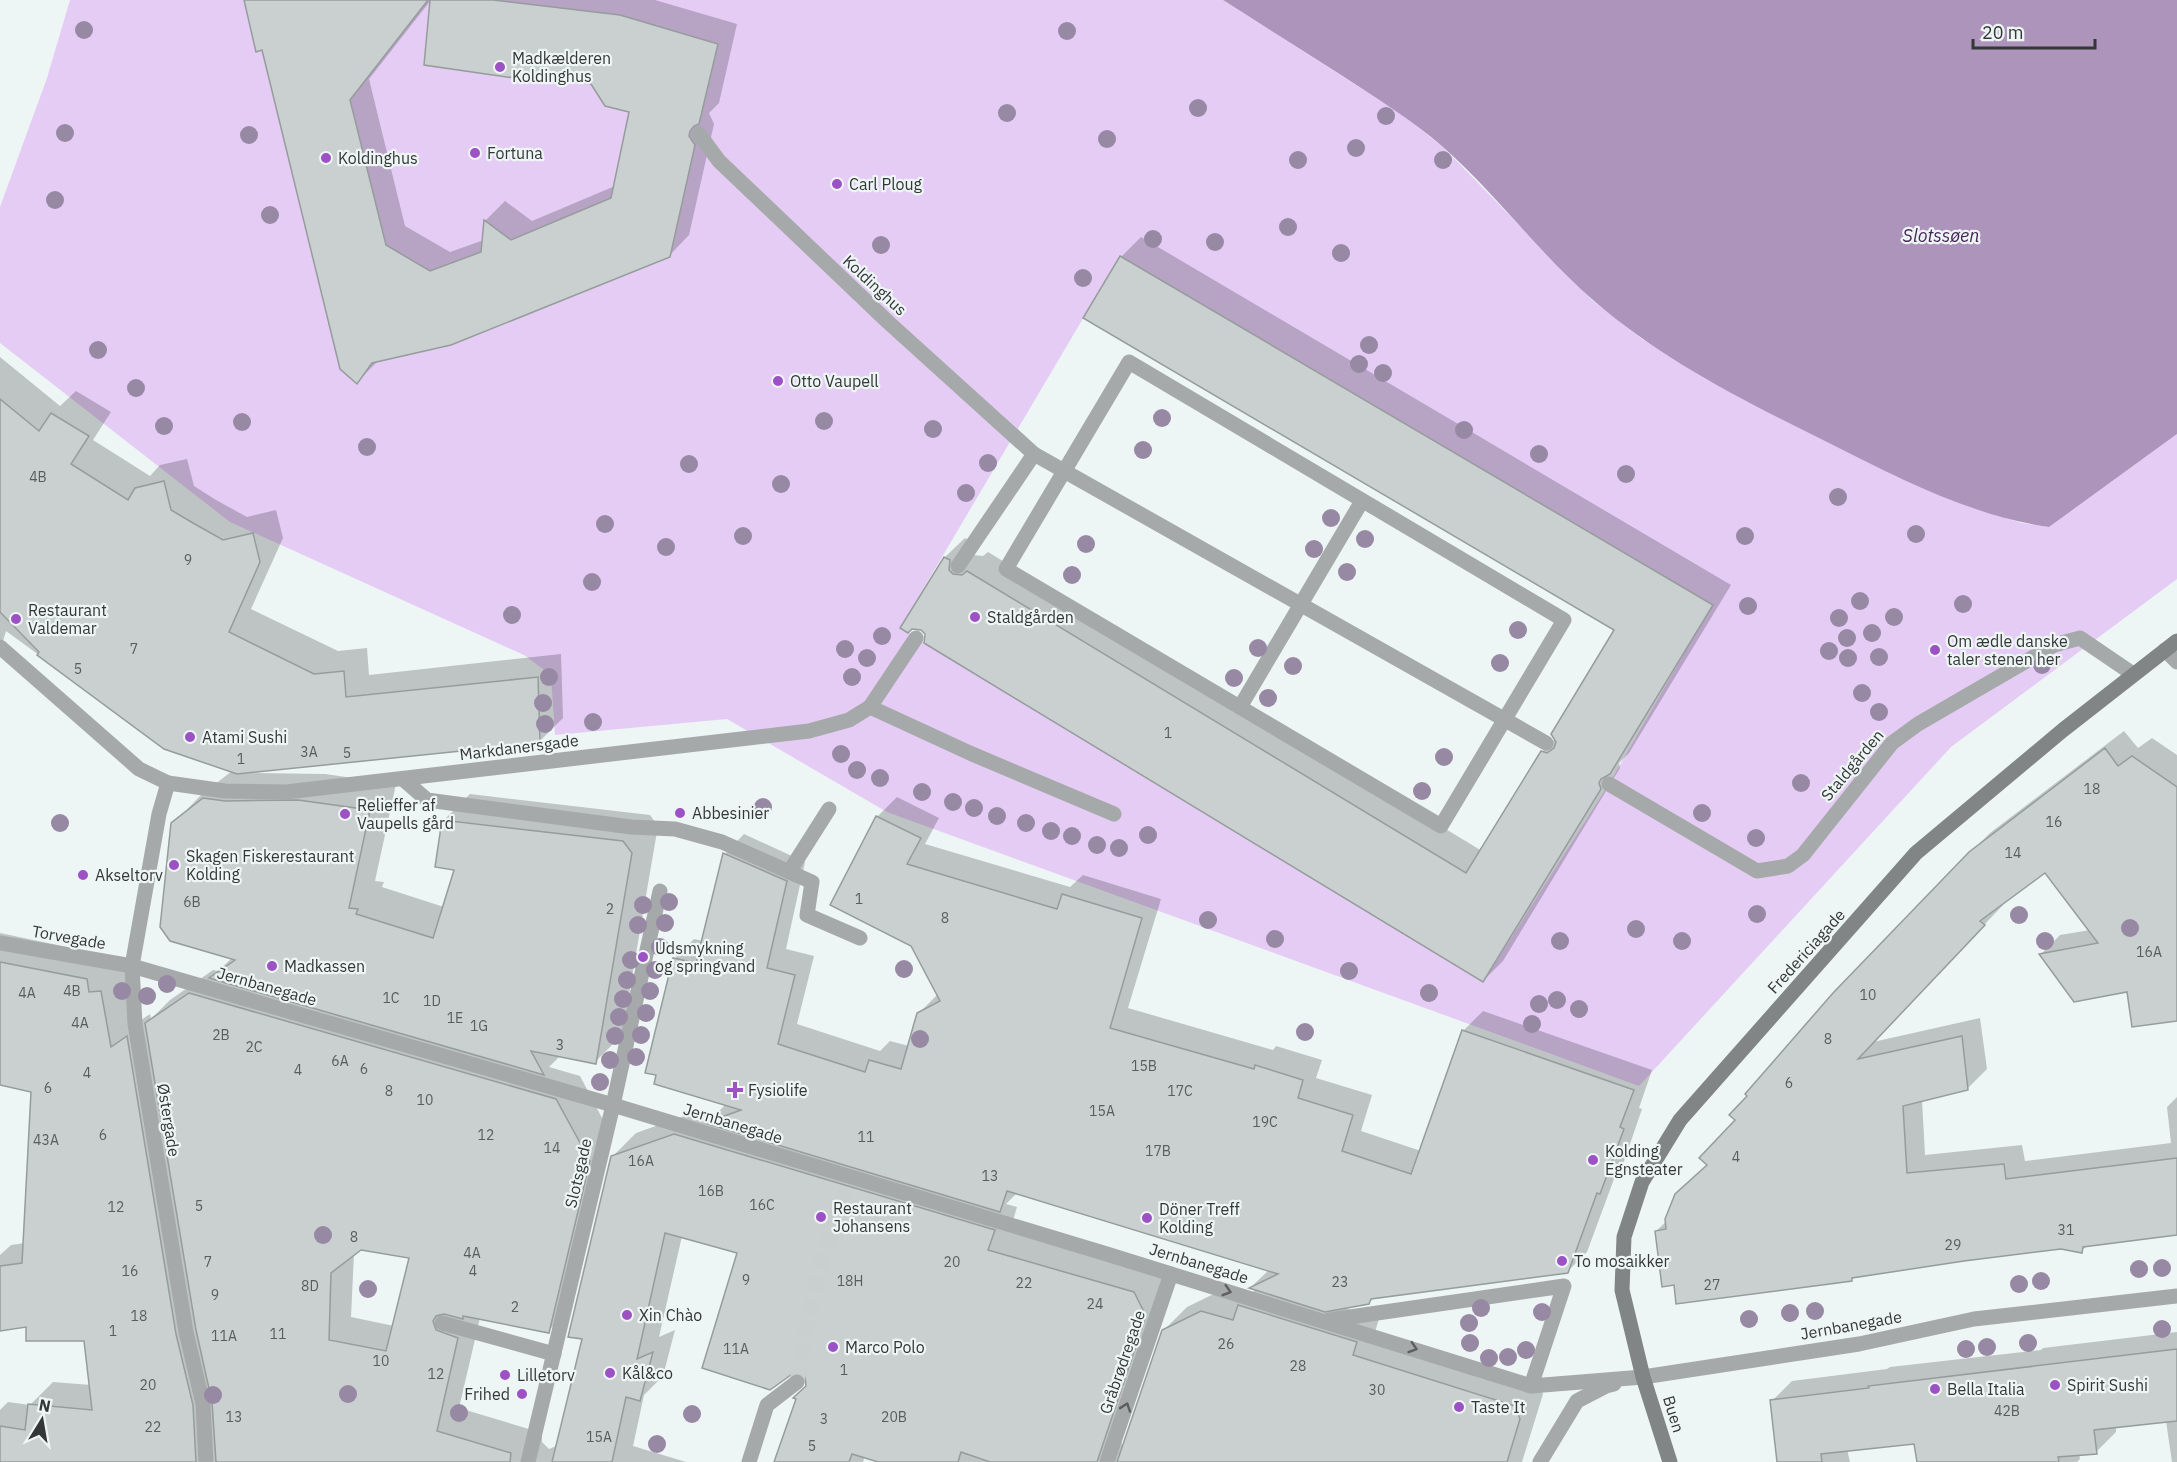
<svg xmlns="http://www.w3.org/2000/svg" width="2177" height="1462" viewBox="0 0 2177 1462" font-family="'IBM Plex Sans',sans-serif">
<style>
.green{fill:#e5ccf5;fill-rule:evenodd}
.water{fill:#ac94bb}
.shadow{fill:#0003;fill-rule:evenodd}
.building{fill:#c9d0cf;stroke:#969c9c;stroke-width:1.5;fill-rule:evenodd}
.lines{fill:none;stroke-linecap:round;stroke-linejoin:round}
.street-tunnel{stroke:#c9cfcf;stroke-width:15;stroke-dasharray:15 8;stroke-linecap:butt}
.lane{stroke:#a6a9a9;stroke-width:15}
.street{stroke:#a6a9a9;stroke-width:15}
.secondary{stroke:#818585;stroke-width:15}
.tree{fill:#9788a4}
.oneway{stroke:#5d5f5f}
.poi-dot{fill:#9c52c4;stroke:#eef5f5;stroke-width:2}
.labels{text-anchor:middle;stroke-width:4.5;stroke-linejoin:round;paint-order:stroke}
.number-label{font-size:14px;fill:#5a5d5d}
.poi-label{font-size:16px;fill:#353737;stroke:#eef5f5;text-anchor:start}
.street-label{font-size:16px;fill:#353737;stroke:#eef5f5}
.water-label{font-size:18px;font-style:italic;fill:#462557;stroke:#eef5f5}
</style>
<rect width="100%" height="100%" fill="#eef5f5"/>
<!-- green -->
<path class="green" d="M70 0H1223L1403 115 1444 148 1592 300 1642 339 1895 476 1973 508 2022 523 2049 527 2177 434V579L1951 747 1639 1086 887 812 727 719 555 735 551 675 524 655 230 522 0 343V207L47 78ZM1120 256 1712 605 1609 784 1483 982 900 628Z"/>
<!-- water -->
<path class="water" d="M1223 0H2177V434L2049 527C1972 516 1900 479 1831 444 1748 403 1663 361 1593 300 1539 253 1496 194 1443 147 1411 119 1376 98 1341 75 1302 50 1262 25 1223 0Z"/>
<!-- shadow -->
<g class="shadow">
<path d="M245 0H431L369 79 405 226 450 252 484 240 485 221 505 201 532 221 615 186 631 111 592 82 532 74 528 79 431 0H655L737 24 719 103 709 113 714 124 689 235 669 256 379 360 357 382 263 48Z"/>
<path d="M1141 237 1731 585 1629 753 1619 763 1620 768 1503 961 1483 981 926 634 922 628H902L945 557 965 538 969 540 973 555 983 556 988 552 1482 851 1542 752 1555 739 1616 630 1121 257Z"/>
<path d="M0 357 60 406 76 391 111 412 93 440 150 476 160 465 187 459 194 486 216 500 247 517 276 510 283 538 251 609 338 651 367 648 369 675 561 654 563 718 540 741 245 773 325 774 396 784 375 881 384 882 382 887 444 907 456 868 443 821 470 794 650 815 658 826 622 1035 595 1062 561 1055 549 1067 580 1076 612 1137 572 1308 548 1331 480 1318 459 1408 542 1433V1442L549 1449 554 1447 558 1443 584 1338 612 1157 636 1133 698 1111 714 1116 726 1104 675 958 694 939 703 941 725 854 744 834 805 862 786 949 814 956 797 1024 880 1051 890 1041 909 1046 918 1014 938 994 877 817 897 797 939 818 925 844 1070 887 1083 875 1161 899 1128 1008 1273 1050 1276 1046 1322 1060 1316 1078 1372 1095 1361 1131 1421 1151 1463 1031 1483 1011 1652 1070 1639 1108 1642 1109 1620 1173 1614 1179 1587 1252 1567 1272 1374 1297 1369 1303 1342 1307 1379 1319 1375 1332 1538 1383 1543 1394 1522 1462H883L865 1456 863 1462H775L808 1381 739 1252 682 1236 659 1337 675 1330 663 1376 644 1395 633 1446 686 1462H0V1410L8 1402 30 1405 53 1382 91 1385 85 1340 27 1325 0 1329V1255L11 1245 25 1243 33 1091 0 1084V933L110 956 124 968 134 1025 150 1014 151 1019 170 1000 213 970 218 971 232 958 173 824 200 796 232 771 165 747 6 631 0 651ZM1017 1193 1269 1270 1251 1287 1256 1289 1250 1295 1226 1288 1187 1307 1164 1330 1123 1450 1120 1435 1169 1292 1157 1269 1011 1227 1017 1207 1006 1204ZM361 1249 411 1257 394 1326 351 1317 354 1254Z"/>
<path d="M2124 731 2138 748 2152 738 2177 755V1020L2129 991 2041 954 2060 935 2090 930 2045 870 2001 903 2003 905 1873 1042 1980 1018 1987 1069 1968 1088 1922 1100 1925 1155 2022 1145 2025 1161 2171 1143 2167 1107 2177 1097V1233L2088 1245 2081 1251 2061 1248 1855 1276 1851 1280 1675 1284 1656 1231 1667 1221 1676 1194 1708 1164 1737 1120 1970 853 1990 833Z"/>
<path d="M2177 1332V1462H2172L2166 1421 2116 1426V1432L2096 1452 2079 1454 2080 1459 2077 1462H1918L1916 1442 1847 1449 1850 1462H1779L1772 1401 1792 1381 1887 1369 1890 1367 2041 1350 2043 1348Z"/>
</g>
<!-- building -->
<g class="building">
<path d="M244 0H428L350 100 386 245 430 271 481 252 484 220 511 240 611 198 629 112 605 106 591 84 529 75 528 80 424 65 430 0H493L620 15 718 44 699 124 694 126 690 131 689 136 695 145 670 257 451 345 372 363 357 384 340 369 262 50 256 52Z"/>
<path d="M1120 256 1713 605 1610 774 1601 779 1599 783 1601 789 1483 982 924 643 925 634 921 630 912 629 908 633 900 628 944 557 950 560 949 570 953 574 962 575 967 571 1466 873 1541 751 1547 753 1554 748 1556 742 1551 734 1614 630 1083 318Z"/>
<path d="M0 399 39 431 51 413 89 436 71 464 128 500 135 488 164 481 171 510 193 523 223 540 253 533 260 562 229 632 314 674 344 671 346 697 538 677 540 743 237 774 164 749 37 655 39 652 0 612Z"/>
<path d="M2105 748 2118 766 2132 756 2177 787V1021L2132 1027 2127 992 2074 1002 2039 954 2098 943 2045 873 1980 921 1985 925 1858 1059 1962 1036 1968 1090 1903 1106 1907 1173 2004 1164 2006 1179 2177 1158V1235L2083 1247 2082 1253 2061 1249 1964 1261 1852 1278V1281L1676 1304 1674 1285 1662 1287 1655 1231 1666 1229 1665 1219 1675 1194 1707 1165 1699 1158 1735 1120 1729 1115 1747 1096 1745 1094 1833 993 1969 852Z"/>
<path d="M203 798 225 801 298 800 370 810 349 908 358 909 356 914 433 938 454 870 435 867 442 820 623 841 632 853 596 1064 531 1051 544 1075 209 978 235 960 170 941 160 927 171 823Z"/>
<path d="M876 816 921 838 907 864 1057 909 1062 894 1142 918 1110 1028 1254 1069 1255 1065 1303 1080 1298 1098 1353 1115 1342 1151 1411 1174 1462 1030 1634 1090 1620 1127 1624 1129 1600 1194 1597 1193 1568 1273 1371 1299 1369 1304 1325 1312 1249 1288 1278 1274 1007 1191 1000 1212 705 1123 741 1110 654 1084 656 1075 645 1073 673 958 696 963 723 853 787 881 767 968 795 975 778 1044 865 1072 869 1060 901 1069 917 1013 940 1001 911 946 830 905Z"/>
<path d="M0 962 87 979 89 992 101 991 111 1047 127 1036 176 1334 193 1405 196 1462H0V1426L25 1430 28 1404 92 1410 84 1341H26V1327L0 1331V1266L22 1263 31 1092 0 1085Z"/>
<path d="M189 993 556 1099 590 1161 549 1333 463 1316V1319L444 1314 436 1316 433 1321 436 1330 458 1338 437 1431 511 1453 510 1462H216L212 1402 196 1330 145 1023ZM361 1250 409 1258 386 1351 329 1340 331 1273Z"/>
<path d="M674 1134 995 1230 988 1250 1134 1292 1146 1316 1097 1462H990L961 1452 958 1462H878L852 1454 849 1462H774L796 1399 793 1398 806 1386 805 1377 800 1373 795 1372 770 1390 702 1368 737 1253 665 1233 637 1359 653 1352 640 1401 626 1397 612 1462H552L582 1339 568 1337 611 1156Z"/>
<path d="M1238 1305 1357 1342 1353 1355 1515 1406 1520 1419 1507 1462H1117L1162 1330 1201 1311 1233 1320Z"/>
<path d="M2177 1349V1421L2094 1430 2097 1454 2058 1457 2059 1462H1917L1914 1444 1821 1454 1822 1462H1777L1770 1400 1869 1388 1868 1386Z"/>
</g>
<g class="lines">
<!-- street-tunnel -->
<path class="street-tunnel" d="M797 1382 806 1329 819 1269 849 1177"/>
<!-- lane -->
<g class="lane">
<path d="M699 134 719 161 888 322 1034 454 1546 743"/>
<path d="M1129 362 1564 620 1441 826 1006 569Z"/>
<path d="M958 566 1034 454"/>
<path d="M916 638 870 707 972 754 1114 814"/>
<path d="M1240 707 1362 501"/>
<path d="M1609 784 1757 871 1788 866 1803 855 1892 743 1918 724 2054 645 2080 638 2133 674"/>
<path d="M789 872 829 809"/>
</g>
<!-- street -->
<g class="street">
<path d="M0 647 139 769 168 783 225 791 286 792 809 731 849 720 870 707"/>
<path d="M2165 650 2177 662"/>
<path d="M403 779 427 800 631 827 675 829 722 842 812 882 807 915 860 938"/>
<path d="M168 783 159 814 132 966 135 1024 186 1332 203 1404 206 1462"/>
<path d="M0 943 132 966 613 1105 1110 1255 1531 1386 1643 1377 1859 1344 1974 1319 2177 1296"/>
<path d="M1329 1320 1564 1286 1531 1386"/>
<path d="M442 1323 554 1354"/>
<path d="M528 1462 613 1105 660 891"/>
<path d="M749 1462 767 1405 797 1382"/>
<path d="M1107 1462 1171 1274"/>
<path d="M1540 1462 1577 1401 1606 1386 1614 1384"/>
</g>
<!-- secondary -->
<path class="secondary" d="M1670 1462 1643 1377 1622 1290 1624 1237 1642 1182 1680 1120 1916 853 2063 730 2177 641"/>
</g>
<!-- trees -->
<g class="tree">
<circle cx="84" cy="30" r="9"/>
<circle cx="1067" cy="31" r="9"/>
<circle cx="1198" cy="108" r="9"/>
<circle cx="1007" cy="113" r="9"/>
<circle cx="1386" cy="116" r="9"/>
<circle cx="65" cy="133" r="9"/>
<circle cx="249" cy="135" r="9"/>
<circle cx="1107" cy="139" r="9"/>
<circle cx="1356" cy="148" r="9"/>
<circle cx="1298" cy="160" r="9"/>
<circle cx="1443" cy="160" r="9"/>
<circle cx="55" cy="200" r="9"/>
<circle cx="270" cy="215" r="9"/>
<circle cx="1288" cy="227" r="9"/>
<circle cx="1153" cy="239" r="9"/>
<circle cx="1215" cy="242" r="9"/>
<circle cx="881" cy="245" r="9"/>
<circle cx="1341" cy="253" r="9"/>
<circle cx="1083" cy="278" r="9"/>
<circle cx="1369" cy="345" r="9"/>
<circle cx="98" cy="350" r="9"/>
<circle cx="1359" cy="364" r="9"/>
<circle cx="1383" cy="373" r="9"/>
<circle cx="136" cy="388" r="9"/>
<circle cx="1162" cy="418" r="9"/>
<circle cx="824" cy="421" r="9"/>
<circle cx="242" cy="422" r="9"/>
<circle cx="164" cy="426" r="9"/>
<circle cx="933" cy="429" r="9"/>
<circle cx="1464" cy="430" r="9"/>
<circle cx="367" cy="447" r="9"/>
<circle cx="1143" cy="450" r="9"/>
<circle cx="1539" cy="454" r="9"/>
<circle cx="988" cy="463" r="9"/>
<circle cx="689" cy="464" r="9"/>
<circle cx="1626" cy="474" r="9"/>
<circle cx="781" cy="484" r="9"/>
<circle cx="966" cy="493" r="9"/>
<circle cx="1838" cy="497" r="9"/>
<circle cx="1331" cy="518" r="9"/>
<circle cx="605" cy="524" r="9"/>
<circle cx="1916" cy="534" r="9"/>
<circle cx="743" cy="536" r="9"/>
<circle cx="1745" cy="536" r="9"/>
<circle cx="1365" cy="539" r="9"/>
<circle cx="1086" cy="544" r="9"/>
<circle cx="666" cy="547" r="9"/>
<circle cx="1314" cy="549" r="9"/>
<circle cx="1347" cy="572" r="9"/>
<circle cx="1072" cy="575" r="9"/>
<circle cx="592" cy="582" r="9"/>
<circle cx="1860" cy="601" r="9"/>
<circle cx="1963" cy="604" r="9"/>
<circle cx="1748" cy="606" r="9"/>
<circle cx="512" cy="615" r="9"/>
<circle cx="1894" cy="617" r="9"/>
<circle cx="1839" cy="618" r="9"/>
<circle cx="1518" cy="630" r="9"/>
<circle cx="1872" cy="633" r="9"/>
<circle cx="882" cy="636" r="9"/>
<circle cx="1847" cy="638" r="9"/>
<circle cx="1258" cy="648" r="9"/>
<circle cx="845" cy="649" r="9"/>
<circle cx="1829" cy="651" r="9"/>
<circle cx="1879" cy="657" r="9"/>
<circle cx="867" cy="658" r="9"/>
<circle cx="1848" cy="658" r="9"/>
<circle cx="1500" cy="663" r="9"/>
<circle cx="2042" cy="665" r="9"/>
<circle cx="1293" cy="666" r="9"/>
<circle cx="549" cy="677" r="9"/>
<circle cx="852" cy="677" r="9"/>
<circle cx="1234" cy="678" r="9"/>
<circle cx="1862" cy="693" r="9"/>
<circle cx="1268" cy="698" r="9"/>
<circle cx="543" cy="703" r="9"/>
<circle cx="1879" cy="712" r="9"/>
<circle cx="593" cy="722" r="9"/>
<circle cx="545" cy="724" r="9"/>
<circle cx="841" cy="754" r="9"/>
<circle cx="1444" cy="757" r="9"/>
<circle cx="857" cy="770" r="9"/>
<circle cx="880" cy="778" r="9"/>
<circle cx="1801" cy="783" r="9"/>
<circle cx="1422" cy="791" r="9"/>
<circle cx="922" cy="792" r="9"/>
<circle cx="953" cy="802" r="9"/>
<circle cx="763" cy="807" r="9"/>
<circle cx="974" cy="808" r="9"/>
<circle cx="1702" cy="813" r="9"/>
<circle cx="997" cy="816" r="9"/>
<circle cx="60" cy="823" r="9"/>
<circle cx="1026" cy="823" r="9"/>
<circle cx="1051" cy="831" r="9"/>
<circle cx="1148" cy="835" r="9"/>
<circle cx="1072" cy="836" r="9"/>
<circle cx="1756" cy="838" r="9"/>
<circle cx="1097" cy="845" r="9"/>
<circle cx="1119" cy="848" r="9"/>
<circle cx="669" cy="902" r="9"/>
<circle cx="643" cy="905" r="9"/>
<circle cx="1757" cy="914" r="9"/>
<circle cx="2019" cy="915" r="9"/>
<circle cx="1208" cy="920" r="9"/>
<circle cx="665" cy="923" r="9"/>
<circle cx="638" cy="925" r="9"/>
<circle cx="2130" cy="928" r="9"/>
<circle cx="1636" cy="929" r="9"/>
<circle cx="1275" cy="939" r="9"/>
<circle cx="1560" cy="941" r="9"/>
<circle cx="1682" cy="941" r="9"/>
<circle cx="2045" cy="941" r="9"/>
<circle cx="660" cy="947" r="9"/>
<circle cx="631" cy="960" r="9"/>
<circle cx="904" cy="969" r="9"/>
<circle cx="655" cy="970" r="9"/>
<circle cx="1349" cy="971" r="9"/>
<circle cx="627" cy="980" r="9"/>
<circle cx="167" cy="984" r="9"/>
<circle cx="122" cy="991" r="9"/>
<circle cx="650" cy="991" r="9"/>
<circle cx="1429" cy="993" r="9"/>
<circle cx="147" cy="996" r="9"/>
<circle cx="623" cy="999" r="9"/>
<circle cx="1557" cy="1000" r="9"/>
<circle cx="1539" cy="1004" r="9"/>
<circle cx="1579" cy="1009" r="9"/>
<circle cx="646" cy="1013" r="9"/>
<circle cx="619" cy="1017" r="9"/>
<circle cx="1532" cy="1024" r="9"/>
<circle cx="1305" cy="1032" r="9"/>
<circle cx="641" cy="1035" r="9"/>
<circle cx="615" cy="1036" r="9"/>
<circle cx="920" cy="1039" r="9"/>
<circle cx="636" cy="1057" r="9"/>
<circle cx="610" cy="1060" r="9"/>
<circle cx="600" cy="1082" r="9"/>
<circle cx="323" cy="1235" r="9"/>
<circle cx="2162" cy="1268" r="9"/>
<circle cx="2139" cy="1269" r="9"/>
<circle cx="2041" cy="1281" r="9"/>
<circle cx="2019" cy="1284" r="9"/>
<circle cx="368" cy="1289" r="9"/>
<circle cx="1481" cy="1308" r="9"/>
<circle cx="1815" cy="1311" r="9"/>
<circle cx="1542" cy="1312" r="9"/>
<circle cx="1790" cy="1313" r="9"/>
<circle cx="1749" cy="1319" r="9"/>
<circle cx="1469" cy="1323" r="9"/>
<circle cx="2162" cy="1329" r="9"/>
<circle cx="1470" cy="1343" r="9"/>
<circle cx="2028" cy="1343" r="9"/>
<circle cx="1987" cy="1347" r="9"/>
<circle cx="1966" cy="1349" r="9"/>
<circle cx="1526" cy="1350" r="9"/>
<circle cx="1508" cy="1357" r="9"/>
<circle cx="1489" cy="1358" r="9"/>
<circle cx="348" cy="1394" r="9"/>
<circle cx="213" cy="1395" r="9"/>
<circle cx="459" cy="1413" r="9"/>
<circle cx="692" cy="1414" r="9"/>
<circle cx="657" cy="1444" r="9"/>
</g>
<!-- one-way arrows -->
<defs><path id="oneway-chevron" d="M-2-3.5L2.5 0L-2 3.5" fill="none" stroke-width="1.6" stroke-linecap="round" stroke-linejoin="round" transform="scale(1.5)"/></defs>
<g class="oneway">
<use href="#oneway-chevron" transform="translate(1227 1291) rotate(17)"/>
<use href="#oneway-chevron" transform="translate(1413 1348) rotate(18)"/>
<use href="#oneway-chevron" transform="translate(1126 1407) rotate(-71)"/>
</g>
<!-- markers -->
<g class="poi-dot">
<circle cx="500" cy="67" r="6"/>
<circle cx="475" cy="153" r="6"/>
<circle cx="326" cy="158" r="6"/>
<circle cx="837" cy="184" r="6"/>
<circle cx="778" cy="381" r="6"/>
<circle cx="975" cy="617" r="6"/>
<circle cx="16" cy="619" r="6"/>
<circle cx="1935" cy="650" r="6"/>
<circle cx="190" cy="737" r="6"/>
<circle cx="680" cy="813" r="6"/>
<circle cx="345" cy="814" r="6"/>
<circle cx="174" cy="865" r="6"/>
<circle cx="83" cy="875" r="6"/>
<circle cx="643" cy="957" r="6"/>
<circle cx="272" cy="966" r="6"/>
<path d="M732 1081h6v6h6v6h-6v6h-6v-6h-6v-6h6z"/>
<circle cx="1593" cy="1160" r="6"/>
<circle cx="821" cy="1217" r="6"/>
<circle cx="1147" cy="1218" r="6"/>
<circle cx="1562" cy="1261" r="6"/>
<circle cx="627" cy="1315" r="6"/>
<circle cx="833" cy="1347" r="6"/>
<circle cx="610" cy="1373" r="6"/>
<circle cx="505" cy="1375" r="6"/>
<circle cx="2055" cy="1385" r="6"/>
<circle cx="1935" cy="1389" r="6"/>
<circle cx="522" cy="1394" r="6"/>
<circle cx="1459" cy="1407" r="6"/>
</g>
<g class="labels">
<!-- number labels -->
<g class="number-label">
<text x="38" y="482">4B</text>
<text x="188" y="565">9</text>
<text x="134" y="654">7</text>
<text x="78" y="674">5</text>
<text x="1168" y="738">1</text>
<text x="309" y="757">3A</text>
<text x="347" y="758">5</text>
<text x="241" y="764">1</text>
<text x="2092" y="794">18</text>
<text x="2054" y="827">16</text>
<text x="2013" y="858">14</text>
<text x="859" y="904">1</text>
<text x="192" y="907">6B</text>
<text x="610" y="914">2</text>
<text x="945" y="923">8</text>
<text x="2149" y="957">16A</text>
<text x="72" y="996">4B</text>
<text x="27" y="998">4A</text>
<text x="1868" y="1000">10</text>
<text x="391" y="1003">1C</text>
<text x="432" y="1006">1D</text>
<text x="455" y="1023">1E</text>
<text x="80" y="1028">4A</text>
<text x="479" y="1031">1G</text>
<text x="221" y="1040">2B</text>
<text x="1828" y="1044">8</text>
<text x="560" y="1050">3</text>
<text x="254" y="1052">2C</text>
<text x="340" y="1066">6A</text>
<text x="1144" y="1071">15B</text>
<text x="364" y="1074">6</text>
<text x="298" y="1075">4</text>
<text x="87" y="1078">4</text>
<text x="1789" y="1088">6</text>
<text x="48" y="1093">6</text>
<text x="389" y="1096">8</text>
<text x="1180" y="1096">17C</text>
<text x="425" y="1105">10</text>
<text x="1102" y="1116">15A</text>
<text x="1265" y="1127">19C</text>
<text x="103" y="1140">6</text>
<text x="486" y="1140">12</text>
<text x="866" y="1142">11</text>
<text x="46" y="1145">43A</text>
<text x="552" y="1153">14</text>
<text x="1158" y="1156">17B</text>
<text x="1736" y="1162">4</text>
<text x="641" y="1166">16A</text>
<text x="990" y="1181">13</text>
<text x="711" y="1196">16B</text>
<text x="762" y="1210">16C</text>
<text x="199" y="1211">5</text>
<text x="116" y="1212">12</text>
<text x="2066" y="1235">31</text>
<text x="354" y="1242">8</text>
<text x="1953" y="1250">29</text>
<text x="472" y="1258">4A</text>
<text x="208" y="1267">7</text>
<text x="952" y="1267">20</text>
<text x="130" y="1276">16</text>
<text x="473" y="1276">4</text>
<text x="746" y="1285">9</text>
<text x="850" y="1286">18H</text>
<text x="1340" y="1287">23</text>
<text x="1024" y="1288">22</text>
<text x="1712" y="1290">27</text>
<text x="310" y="1291">8D</text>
<text x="215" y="1300">9</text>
<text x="1095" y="1309">24</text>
<text x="515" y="1312">2</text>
<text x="139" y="1321">18</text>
<text x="113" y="1336">1</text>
<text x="278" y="1339">11</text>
<text x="224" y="1341">11A</text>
<text x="1226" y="1349">26</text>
<text x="736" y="1354">11A</text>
<text x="381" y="1366">10</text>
<text x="1298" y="1371">28</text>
<text x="844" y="1375">1</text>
<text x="436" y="1379">12</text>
<text x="148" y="1390">20</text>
<text x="1377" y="1395">30</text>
<text x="2007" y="1416">42B</text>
<text x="234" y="1422">13</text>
<text x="894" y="1422">20B</text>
<text x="824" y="1424">3</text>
<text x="153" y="1432">22</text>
<text x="599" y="1442">15A</text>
<text x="812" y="1451">5</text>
</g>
<!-- poi labels -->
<g class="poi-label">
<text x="512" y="64">Madkælderen<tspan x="512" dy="18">Koldinghus</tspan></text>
<text x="487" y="159">Fortuna</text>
<text x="338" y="164">Koldinghus</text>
<text x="849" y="190">Carl Ploug</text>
<text x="790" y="387">Otto Vaupell</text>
<text x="28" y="616">Restaurant<tspan x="28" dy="18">Valdemar</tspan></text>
<text x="987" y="623">Staldgården</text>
<text x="1947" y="647">Om ædle danske<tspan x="1947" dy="18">taler stenen her</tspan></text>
<text x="202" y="743">Atami Sushi</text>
<text x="357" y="811">Relieffer af<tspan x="357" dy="18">Vaupells gård</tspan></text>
<text x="692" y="819">Abbesinier</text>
<text x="186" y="862">Skagen Fiskerestaurant<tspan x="186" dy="18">Kolding</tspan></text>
<text x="95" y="881">Akseltorv</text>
<text x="655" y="954">Udsmykning<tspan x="655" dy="18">og springvand</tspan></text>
<text x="284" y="972">Madkassen</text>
<text x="748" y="1096">Fysiolife</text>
<text x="1605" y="1157">Kolding<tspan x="1605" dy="18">Egnsteater</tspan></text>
<text x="833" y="1214">Restaurant<tspan x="833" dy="18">Johansens</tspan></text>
<text x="1159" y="1215">Döner Treff<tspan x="1159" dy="18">Kolding</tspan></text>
<text x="1574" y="1267">To mosaikker</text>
<text x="639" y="1321">Xin Chào</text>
<text x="845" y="1353">Marco Polo</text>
<text x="622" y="1379">Kål&amp;co</text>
<text x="517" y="1381">Lilletorv</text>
<text x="2067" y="1391">Spirit Sushi</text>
<text x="1947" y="1395">Bella Italia</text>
<text x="510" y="1400" text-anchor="end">Frihed</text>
<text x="1471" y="1413">Taste It</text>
</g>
<!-- street labels -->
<g class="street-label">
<text transform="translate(875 285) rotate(43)" y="6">Koldinghus</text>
<text transform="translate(519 747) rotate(-7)" y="6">Markdanersgade</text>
<text transform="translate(1852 765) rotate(-50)" y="6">Staldgården</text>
<text transform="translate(69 937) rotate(10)" y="6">Torvegade</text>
<text transform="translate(1806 951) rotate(-48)" y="6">Fredericiagade</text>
<text transform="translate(267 986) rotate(16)" y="6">Jernbanegade</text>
<text transform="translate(169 1120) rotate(81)" y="6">Østergade</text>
<text transform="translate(733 1123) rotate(17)" y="6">Jernbanegade</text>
<text transform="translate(578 1173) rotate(-77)" y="6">Slotsgade</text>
<text transform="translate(1199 1263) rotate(17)" y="6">Jernbanegade</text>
<text transform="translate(1851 1325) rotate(-10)" y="6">Jernbanegade</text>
<text transform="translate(1122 1362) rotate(-71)" y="6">Gråbrødregade</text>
<text transform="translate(1674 1414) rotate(73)" y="6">Buen</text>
</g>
<!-- water labels -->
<g class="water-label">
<text x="1941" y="242">Slotssøen</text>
</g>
</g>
<!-- north arrow -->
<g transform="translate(42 1420) rotate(11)" stroke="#eef5f5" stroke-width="4.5" paint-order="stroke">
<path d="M0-4.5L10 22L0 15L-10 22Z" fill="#353737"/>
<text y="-9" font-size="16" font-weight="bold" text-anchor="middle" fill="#353737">N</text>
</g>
<!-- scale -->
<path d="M1973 39v9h122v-9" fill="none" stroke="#353737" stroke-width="3"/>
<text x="1982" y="39" font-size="18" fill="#353737" stroke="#eef5f5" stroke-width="4.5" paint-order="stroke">20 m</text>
</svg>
